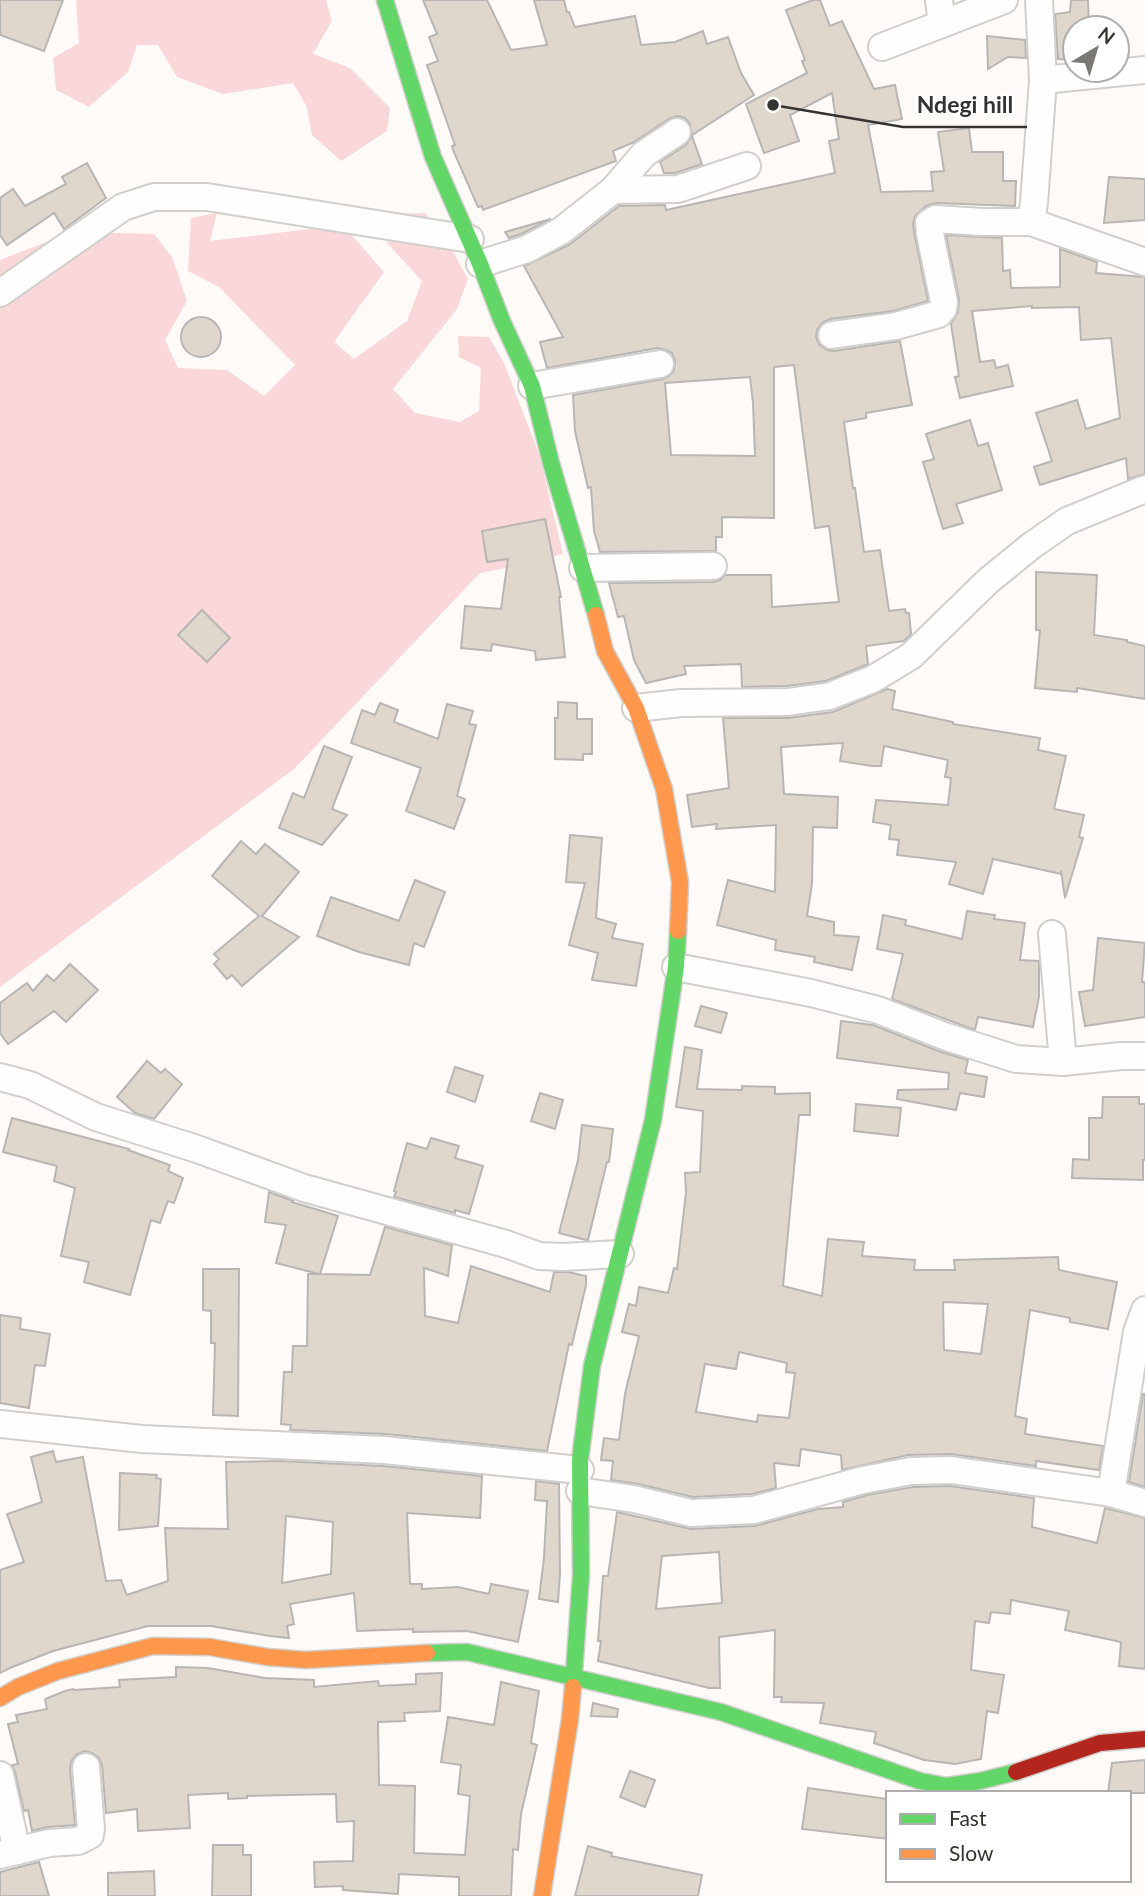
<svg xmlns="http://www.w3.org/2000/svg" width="1145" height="1896" viewBox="0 0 1145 1896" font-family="Lato,sans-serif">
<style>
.green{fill:#fad8d9}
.building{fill:#dfd7cb;stroke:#b8b6b4;stroke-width:2;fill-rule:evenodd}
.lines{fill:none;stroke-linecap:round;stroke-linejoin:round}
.street-casing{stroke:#d1cfcc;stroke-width:30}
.fast-casing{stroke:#d1cfcc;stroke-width:19}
.slow-casing{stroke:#d1cfcc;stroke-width:19}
.jam-casing{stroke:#d1cfcc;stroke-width:19}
.street{stroke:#fffefe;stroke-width:26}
.fast{stroke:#63d668;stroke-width:16}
.slow{stroke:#ff974d;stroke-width:16}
.jam{stroke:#b3261e;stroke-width:16}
.leader{fill:none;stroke:#353331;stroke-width:2.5}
.callout-dot{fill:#353331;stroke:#fff;stroke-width:2.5}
.callout-label{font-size:23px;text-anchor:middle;font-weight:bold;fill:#353331;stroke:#fff;stroke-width:5;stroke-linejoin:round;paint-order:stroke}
</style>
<rect width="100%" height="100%" fill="#fdfaf7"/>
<!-- green -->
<g class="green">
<path d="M76 0H326L332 21 313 54 350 68 390 108 387 131 341 161 312 135 306 105 293 83 223 94 177 77 158 45H137L128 72 89 107 56 90 53 58 79 43Z"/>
<path d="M217 213 210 241 343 225 384 272 334 342 354 359 407 321 422 281 387 243 391 214 425 213 443 234 468 279 457 309 393 389 415 413 460 422 479 411 481 368 459 357 458 336 489 337 504 363 539 454 563 554 526 564 480 573 294 769 0 987V260L72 232 154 234 172 257 187 301 165 340 178 368 227 370 264 396 295 365 219 287 188 271 191 218Z"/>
</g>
<!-- building -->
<g class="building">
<path d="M0 0H63L44 51 0 35Z"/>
<path d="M423 0H487L511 50 547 45 534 0H564L567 12H569L575 27 635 16 641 45 675 42 703 31 707 44 728 37 741 73 754 95 692 135 690 124 685 118 677 116 669 119 634 142 613 151 616 161 483 210 482 206 478 207 453 150 452 146 455 145 427 65 438 61 429 37 437 34Z"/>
<path d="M813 0H820L830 26 842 21 874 89 895 85 902 119 868 125 881 192 933 191 931 172 944 171 938 132 969 128 972 152H1003V181H1016L1015 206 936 203 926 206 915 216 913 224 915 237 928 301 893 311 830 319 822 323 817 330 816 337 819 344 827 350 834 351 900 341 912 405 866 413V418L844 422 853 488H855L864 552 880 550 889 611 905 609 906 613H909L911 634 904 641 866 646 868 664 826 681 787 686 742 687 741 664 684 666 686 674 646 683 634 660 624 616 618 617 609 583 713 582 720 580 725 575H771L772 607 839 602 829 526 815 528 794 365 774 367V518L722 517V537H716V551L600 552 594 531 591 487 588 488 575 431 573 395 663 379 669 376 674 370 675 361 672 353 666 350 657 348 547 368 540 342 563 337 524 266 569 245 619 206 665 205 666 210 835 173 829 141 839 139 832 93 790 115 799 141 764 153 746 104 807 73 802 61 805 60 786 10ZM750 377 753 403 755 456 671 455 665 383Z"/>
<path d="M1071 0H1088L1089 28H1075V60L1058 59 1055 14 1070 12Z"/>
<path d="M987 36 1025 40 1026 58 1008 57 988 69Z"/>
<path d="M692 136 702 164 675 173H664L660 162 686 145Z"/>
<path d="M87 163 106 198 64 229 54 213 7 245 0 235V198L13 189 25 206 66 184 62 177Z"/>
<path d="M1109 177 1145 179V220L1104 223Z"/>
<path d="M551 219 521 234 509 238 505 232Z"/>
<path d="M946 235 1002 238 1003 271 1010 270 1011 288 1060 287V249L1097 262 1096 273 1145 277V474L1128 479 1126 458 1040 485 1034 467 1052 461 1036 413 1077 400 1086 429 1120 418 1111 338 1081 340 1079 307 1032 308V306L972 311 980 362 994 360 996 368 1008 365 1013 386 960 398 955 377 959 376 951 324 958 312 959 299Z"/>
<circle cx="201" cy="337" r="20"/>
<path d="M970 420 978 446 988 443 1002 490 956 504 963 523 943 529 923 462 934 459 926 434Z"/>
<path d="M545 519 561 597H559L565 657 536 660 535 651 492 644 491 651 461 648 465 606 501 609 508 559 487 562 482 531Z"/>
<path d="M1036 572 1097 575 1094 635 1127 640V642L1145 646V699L1077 688V692L1035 688 1040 630H1036Z"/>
<path d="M202 610 230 638 207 662 178 635Z"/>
<path d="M887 689 895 691 892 709 953 722V724L1040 738 1038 750 1066 756 1054 809 1084 815 1079 837 1083 838 1065 898 1061 871V874L993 859 983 894 949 884 956 862 897 855 899 840 889 839 891 825 873 822 876 800 948 805 951 778 945 777 948 760 884 746 881 766H872L840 761 843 743 781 747 784 794 838 797 837 828 813 827 812 884 807 916 834 922V935L859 937 852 970 814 962 815 957 775 950 776 940 717 925 728 880 775 892 776 825 716 829 717 824 692 827 687 795 729 788 723 718H788L833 712Z"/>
<path d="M558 702 577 703V719H592V754H583V760L555 759V718H558Z"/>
<path d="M380 703 398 710 394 722 438 739 447 704 473 711 469 724 476 725 457 796 465 799 454 829 406 811 421 768 351 743 362 710 375 715Z"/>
<path d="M324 746 352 757 332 809 347 815 322 845 279 828 293 793 304 798Z"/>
<path d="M570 835 602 838 596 918 616 924 612 938 643 944 636 986 592 980 598 953 569 945 585 883 566 882Z"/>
<path d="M241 841 256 854 265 844 299 872 262 916 299 937 242 986 232 975 227 979 214 964 219 959 214 954 259 916 212 876Z"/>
<path d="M415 880 445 892 424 947 414 943 409 965 359 952 317 936 331 897 399 921Z"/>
<path d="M967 911 995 915 994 919 1025 923 1020 960 1039 961V997L1033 1027 978 1017 975 1030 892 999 903 954 877 949 883 915 906 920 905 925 962 939Z"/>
<path d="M1098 938 1145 943 1142 982H1145V1017L1085 1026 1079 992 1093 990Z"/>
<path d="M70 964 98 990 66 1022 54 1011 8 1044 0 1033V1003L27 983 33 991 47 975 54 981Z"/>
<path d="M701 1006 727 1013 721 1033 695 1026Z"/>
<path d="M841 1021 873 1025 938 1051 968 1060 965 1073 987 1077 984 1097 960 1093 956 1110 897 1099 898 1090 948 1089 949 1073 837 1058Z"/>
<path d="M685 1047 702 1050 697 1089 742 1090V1086L775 1087V1094L810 1093V1115H799L783 1286 822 1296 828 1239 864 1242 862 1256 915 1260 914 1270H955L954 1260 1058 1257 1059 1270 1117 1282 1108 1329 1070 1322V1318L1030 1310 1015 1416 1027 1419 1025 1434 1103 1446 1099 1470 1036 1461V1466L951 1454 908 1455 842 1470 841 1455 801 1449 799 1466 774 1463 776 1488 752 1494 693 1497 638 1484 611 1480 613 1461 601 1460 604 1438 619 1440 625 1394 639 1336 622 1332 629 1304 636 1306 639 1287 668 1293 674 1268 677 1269 686 1193 685 1173 700 1172 703 1111 676 1107ZM943 1302 988 1304 981 1354 944 1350ZM739 1352 787 1363 786 1372 795 1373 789 1418 758 1415 757 1422 696 1412 705 1364 736 1369Z"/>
<path d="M147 1061 161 1073 165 1069 182 1084 154 1119 135 1113 117 1097Z"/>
<path d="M455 1067 483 1076 475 1102 447 1092Z"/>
<path d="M540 1093 563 1100 555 1129 531 1121Z"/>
<path d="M1103 1097H1139V1104H1145V1160H1143V1180L1072 1178 1073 1159 1089 1160V1118H1102Z"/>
<path d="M856 1104 901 1108 898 1136 854 1131Z"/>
<path d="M12 1118 129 1149 128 1150 170 1165 168 1171 183 1178 174 1203 168 1201 160 1223 151 1220 130 1295 84 1282 89 1262 61 1256 75 1188 54 1181 57 1166 3 1152Z"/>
<path d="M582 1125 613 1129 609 1162H607L588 1240H586L559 1233 578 1160Z"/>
<path d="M431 1138 459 1146 455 1158 483 1166 469 1214 455 1210V1213L394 1197 396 1192 394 1191 407 1143 427 1149Z"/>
<path d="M269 1192 293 1201 292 1202 338 1216 320 1274 370 1275 385 1227 452 1245 448 1276 424 1268 425 1316 458 1323 471 1266 550 1292 554 1272H568L586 1276V1285L572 1345 569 1344 547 1451 386 1434 290 1430 291 1425 281 1424 284 1372H292L293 1346H307L308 1274H319L276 1263 286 1225 265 1222Z"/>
<path d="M203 1269H239L238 1416 213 1415 215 1343H211V1311L203 1310Z"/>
<path d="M0 1315 21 1318 20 1329 50 1334 45 1366 35 1365 29 1408 0 1403Z"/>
<path d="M1143 1394H1145V1487L1129 1482Z"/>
<path d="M53 1451 56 1462 83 1457 106 1581 121 1580 127 1595 168 1581 165 1528 228 1529 226 1462 280 1461 383 1466 482 1476 480 1518 407 1513 410 1584H422V1589L458 1587 489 1594 491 1584 528 1591 518 1642 467 1631 413 1632V1629L357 1631 354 1593 290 1604 294 1624 287 1626 289 1638 270 1636 211 1626H148L53 1651 10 1668 0 1673V1570L24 1562 7 1514 42 1502 31 1457ZM286 1516 333 1522 331 1574 282 1583Z"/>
<path d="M120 1473 157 1475 156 1478 161 1479 158 1526 119 1530Z"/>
<path d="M536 1481 559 1484 560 1574 558 1602 539 1599 544 1558 547 1501 535 1500Z"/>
<path d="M950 1486 1034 1498 1032 1527 1097 1543 1105 1508 1145 1518V1669L1119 1666 1121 1642 1065 1630 1069 1611 1011 1600 1010 1614 991 1612 989 1623 975 1621 971 1670 1004 1675 998 1713 987 1711 981 1759 955 1764 924 1760 874 1743 876 1732 820 1723 824 1703 781 1702 782 1697H774L775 1630 719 1637 720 1688H709L598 1661 601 1641H598L603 1576H608L617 1512 691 1529 755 1526 818 1509 843 1507V1502L867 1495 913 1487ZM719 1552 722 1603 656 1609 662 1556Z"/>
<path d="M176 1667 208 1668 265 1678 314 1680V1687L378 1681 379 1686 416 1684V1674L442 1673 440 1711 404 1713 405 1721 378 1722 379 1785 415 1786 414 1853 465 1855 470 1796 458 1794 461 1765 441 1762 448 1717 494 1725 501 1682 539 1691 531 1743 537 1745 521 1814 518 1850 513 1849 511 1896H459V1877L399 1874 398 1894 343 1890V1886L315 1887 314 1862 353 1861 354 1821 337 1822 336 1794 247 1796V1798L228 1799V1793L188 1795 190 1828 138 1831 137 1809 106 1813 102 1765 99 1758 92 1753 85 1751 77 1754 72 1760 70 1768 75 1825 48 1827 32 1831 28 1810 24 1811 15 1772 12 1765 18 1764 8 1724 18 1722 16 1715 47 1709 45 1699 65 1691 73 1689 74 1690 120 1687 119 1680 176 1677Z"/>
<path d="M593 1703 618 1709 617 1717 591 1716Z"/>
<path d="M1145 1760V1793H1108L1112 1763Z"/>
<path d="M630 1771 655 1780 645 1807 620 1797Z"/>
<path d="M808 1788 888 1799V1839L802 1829Z"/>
<path d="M213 1845H243V1855H251V1896H212Z"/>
<path d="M588 1846 612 1853 611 1856 702 1875 698 1896H575Z"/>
<path d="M39 1862 49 1896H0V1872Z"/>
<path d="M154 1871 155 1896H108V1873Z"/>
</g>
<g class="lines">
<defs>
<g id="street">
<path d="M939 0 942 24"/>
<path d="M1039 0 1043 80 1034 203 1031 222 1145 262"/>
<path d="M882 47 1004 0"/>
<path d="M1043 80 1145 70"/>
<path d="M613 190 678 189 747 166"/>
<path d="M480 264 527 249 561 231 613 190 644 154 677 132"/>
<path d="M0 293 123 207 154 197H207L470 239"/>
<path d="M832 335 896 326 939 314 943 309 944 302 930 234 929 223 935 219 983 222H1031"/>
<path d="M532 386 660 364"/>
<path d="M583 568 713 566"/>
<path d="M636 708 681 703 788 702 830 696 873 679 911 656 988 581 1031 546 1067 521 1145 489"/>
<path d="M1052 934 1063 1062"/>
<path d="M676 967 811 993 878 1010 944 1036 1016 1059 1063 1062 1121 1056H1145"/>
<path d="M0 1077 30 1085 96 1117 197 1149 304 1188 506 1244 539 1256 563 1257 620 1254"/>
<path d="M0 1424 142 1439 384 1450 580 1470"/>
<path d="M580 1491 634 1499 691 1513 754 1510 863 1480 911 1471 951 1470 1111 1493 1145 1503"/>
<path d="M1111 1493 1137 1332 1145 1310"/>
<path d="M0 1775 17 1851"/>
<path d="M0 1855 49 1843 78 1841 90 1835 91 1829 86 1767"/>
</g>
<g id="fast">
<path d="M385 0 433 157 480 264 502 321 532 386 551 463 596 615"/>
<path d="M427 1653 467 1652 721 1712 920 1781 947 1786 980 1781 1016 1772"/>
<path d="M573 1687 581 1575 580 1460 592 1366 653 1120 676 967 678 931"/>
</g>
<g id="slow">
<path d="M596 615 605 651 636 708 664 789 680 882 678 931"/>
<path d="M0 1698 18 1687 58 1671 153 1646 210 1647 267 1657 306 1660 427 1653"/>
<path d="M542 1896 570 1719 573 1687"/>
</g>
<path id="jam" d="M1016 1772 1100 1743 1145 1739"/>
</defs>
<!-- street casing -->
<use href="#street" class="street-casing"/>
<!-- fast casing -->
<use href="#fast" class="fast-casing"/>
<!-- slow casing -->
<use href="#slow" class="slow-casing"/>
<!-- jam casing -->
<use href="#jam" class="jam-casing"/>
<!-- street -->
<use href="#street" class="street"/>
<!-- fast -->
<use href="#fast" class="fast"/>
<!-- slow -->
<use href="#slow" class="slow"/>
<!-- jam -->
<use href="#jam" class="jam"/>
</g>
<!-- callouts -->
<path class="leader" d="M773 105L903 127H1027"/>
<circle class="callout-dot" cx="773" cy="105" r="7"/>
<g class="callout-label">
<text x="965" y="113">Ndegi hill</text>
</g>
<!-- legend -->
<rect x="886" y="1791" width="245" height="91" fill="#ffffff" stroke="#aeadad" stroke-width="2"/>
<rect x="900" y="1814" width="35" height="10" fill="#63d668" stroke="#aeadad" stroke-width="2"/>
<text x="949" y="1826" font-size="21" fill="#353331">Fast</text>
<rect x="900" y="1849" width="35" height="10" fill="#ff974d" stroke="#aeadad" stroke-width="2"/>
<text x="949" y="1861" font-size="21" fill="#353331">Slow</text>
<!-- north arrow -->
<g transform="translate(1096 49) rotate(38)"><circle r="33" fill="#ffffff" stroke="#aeadad" stroke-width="2"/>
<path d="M0-5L12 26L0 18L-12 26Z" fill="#7b7976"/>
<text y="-10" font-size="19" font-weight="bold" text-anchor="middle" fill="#353331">N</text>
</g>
</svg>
